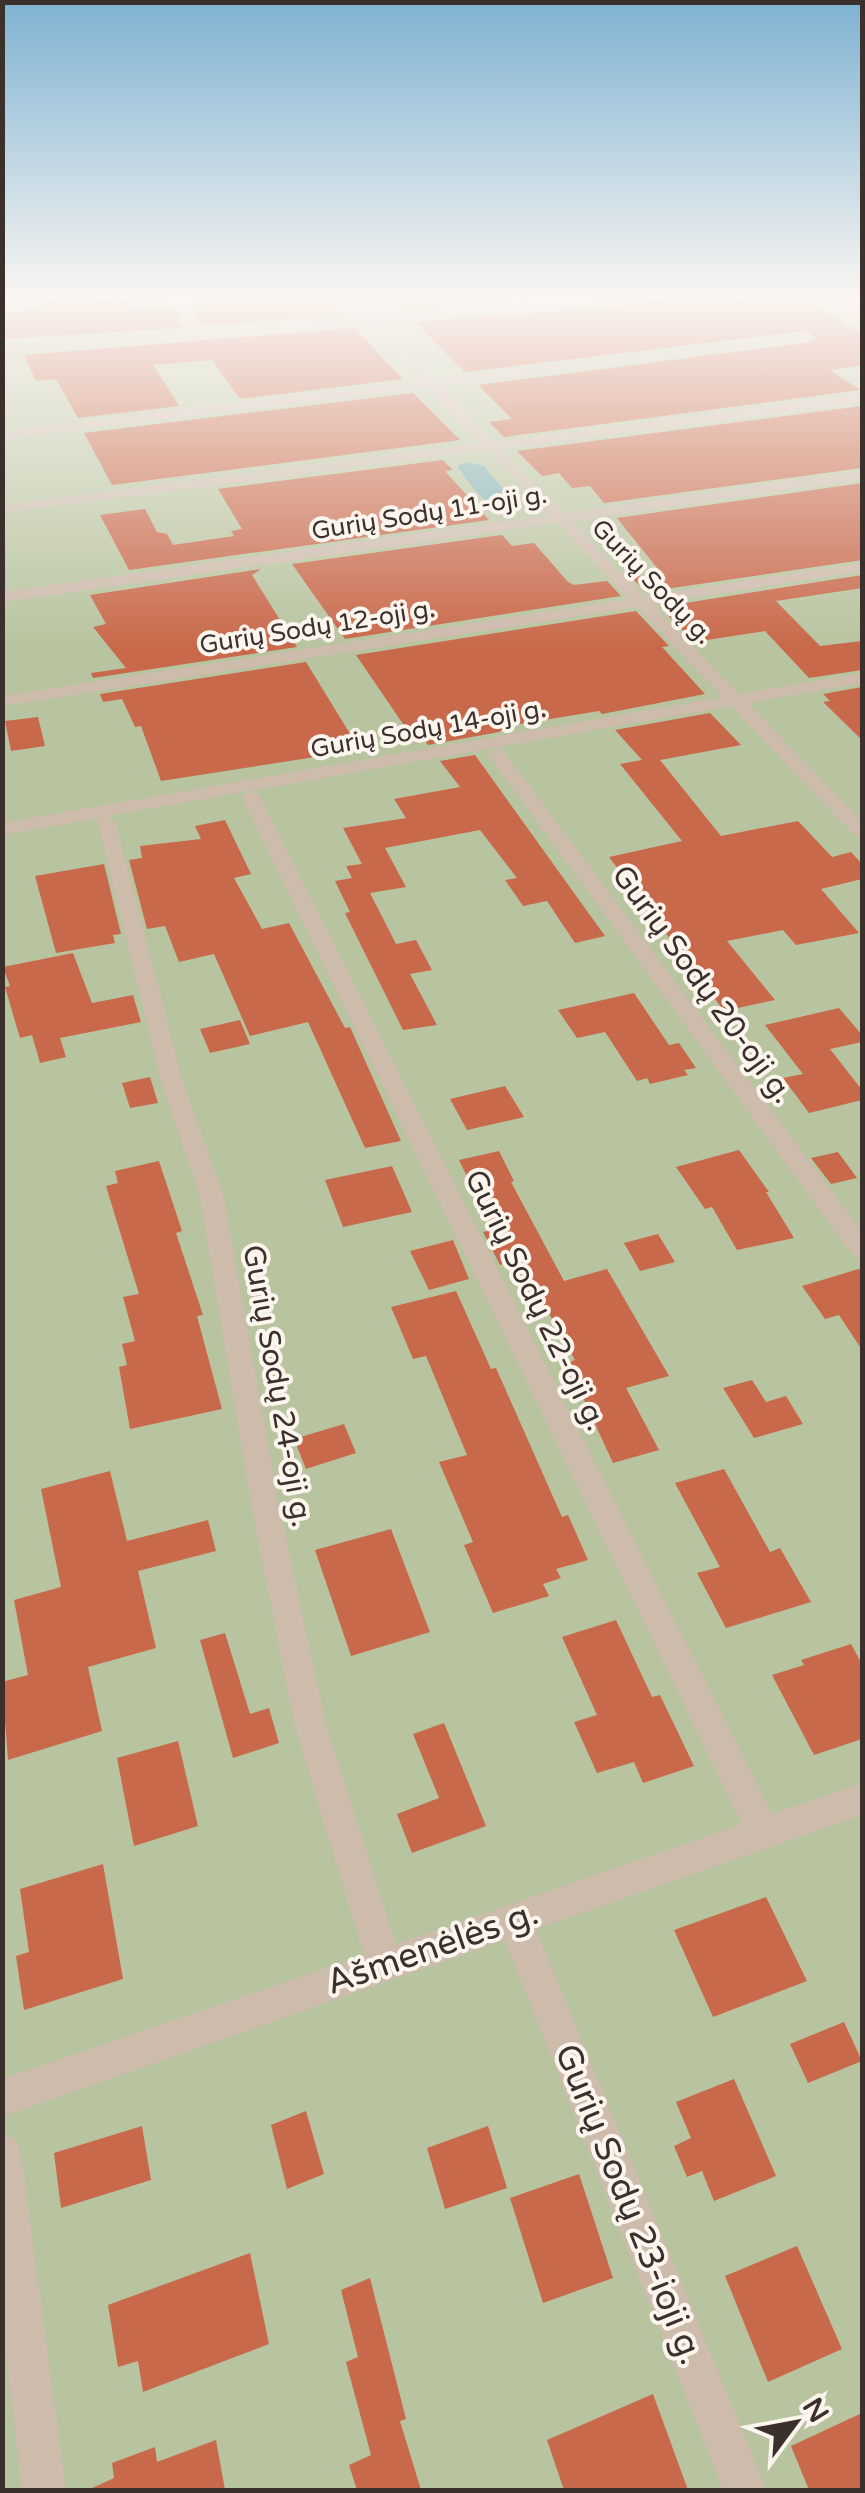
<svg xmlns="http://www.w3.org/2000/svg" width="865" height="2493" viewBox="0 0 865 2493" font-family="'Varela Round',sans-serif">
<style>
.green{fill:#b8c4a0}
.water{fill:#7fb0b2}
.building{fill:#c8694b}
.lines{fill:none;stroke-linecap:round;stroke-linejoin:round}
.street{fill:#cdbbac;fill-rule:evenodd}
.labels{text-anchor:middle;stroke-width:8;stroke-linejoin:round;paint-order:stroke}
.far-street-label{font-size:25px;fill:#3b302b;stroke:#fbf5ee}
.street-label{font-size:30px;fill:#3b302b;stroke:#fbf5ee}
.near-street-label{font-size:35px;fill:#3b302b;stroke:#fbf5ee}
</style>
<rect width="100%" height="100%" fill="#f4ebe1"/>
<!-- green -->
<rect class="green" x="3" y="297" width="859" height="2193"/>
<!-- water -->
<path class="water" d="M467 462 484 466 515 504C487 516 472 485 457 466Z"/>
<!-- building -->
<g class="building">
<path d="M219 297H325L342 315 202 326 192 306 223 303Z"/>
<path d="M390 297H505V300L529 299 403 310Z"/>
<path d="M726 297 733 303 806 297 862 334V365L830 370 860 390 504 437 489 422 512 419 478 385 811 342 815 337 805 331 465 372 415 322Z"/>
<path d="M66 301 67 305 125 301 129 310 173 307 183 328 2 339V312L40 309 39 304Z"/>
<path d="M354 328 403 379 240 399 212 360 153 365 179 406 78 418 56 379 36 381 24 355Z"/>
<path d="M413 393 460 440 112 485 84 433Z"/>
<path d="M862 406V468L604 503 590 486 572 488 559 473 542 476 517 451Z"/>
<path d="M443 460 453 470 445 471 489 520 129 570 100 515 145 509 157 532 167 534 173 545 234 536 231 531 242 529 218 489Z"/>
<path d="M862 483V560L645 592 631 577 651 575 647 571 658 569 617 518Z"/>
<path d="M502 535 512 546 534 543 568 582 574 585 607 581 621 596 345 639 292 564Z"/>
<path d="M261 569 252 575 297 647 93 678 91 673 126 668 93 627 106 624 90 595Z"/>
<path d="M862 575V588L776 601 820 646 862 641V670L809 678 765 631 694 642 660 607Z"/>
<path d="M636 611 669 646 662 647 705 694 602 714 599 711 508 726 499 732 428 745 425 741 416 743 356 655Z"/>
<path d="M306 662 360 750 161 781 141 726 135 727 122 699 103 702 100 694Z"/>
<path d="M862 687V740L823 702 830 701 823 694Z"/>
<path d="M710 713 741 745 660 760 721 836 798 821 832 857 851 852 862 864V879L821 889 859 933 796 945 783 930 727 941 775 1000 724 1011 609 857 682 841 620 764 642 760 615 730Z"/>
<path d="M38 717 45 746 11 751 5 721Z"/>
<path d="M475 755 605 936 575 943 547 901 523 906 505 880 517 878 480 830 385 848 406 887 370 893 396 944 416 940 432 970 410 974 437 1025 403 1030 345 913 350 912 335 881 352 878 346 866 362 864 343 828 406 818 394 799 460 787 440 761Z"/>
<path d="M225 820 251 874 234 878 262 929 289 923 345 1028 350 1027 401 1141 365 1148 308 1022 250 1036 214 954 179 962 165 926 147 929 129 860 142 858 140 846 201 839 195 826Z"/>
<path d="M104 864 121 934 113 935 115 943 56 953 35 876Z"/>
<path d="M73 953 92 1003 133 995 141 1022 60 1038 66 1057 40 1063 32 1035 20 1038 5 987 10 986 3 967Z"/>
<path d="M634 993 669 1045 679 1043 696 1068 684 1070 688 1075 650 1084 647 1078 637 1081 605 1032 577 1038 558 1010Z"/>
<path d="M839 1008 862 1035V1042L830 1049 862 1090V1100L809 1113 783 1078 803 1074 765 1025Z"/>
<path d="M240 1020 250 1044 210 1053 200 1029Z"/>
<path d="M150 1077 158 1103 130 1108 122 1083Z"/>
<path d="M505 1086 524 1117 467 1130 450 1099Z"/>
<path d="M739 1150 769 1192H766L794 1238 737 1250 712 1207 705 1209 676 1167Z"/>
<path d="M499 1151 514 1181 511 1182 564 1281 607 1269 669 1376 626 1388 659 1450 613 1463 567 1363 575 1360 519 1260 500 1265 483 1232 493 1230 459 1160Z"/>
<path d="M838 1152 857 1178 831 1184 811 1158Z"/>
<path d="M159 1161 182 1231 176 1233 203 1315 197 1316 222 1409 130 1429 119 1367 127 1365 122 1344 135 1341 123 1297 139 1294 106 1186 118 1183 115 1171Z"/>
<path d="M392 1166 412 1212 343 1227 325 1180Z"/>
<path d="M658 1234 675 1262 640 1271 624 1243Z"/>
<path d="M453 1240 469 1279 429 1290 410 1251Z"/>
<path d="M862 1268V1350L839 1315 825 1319 802 1286Z"/>
<path d="M456 1291 491 1369 496 1368 562 1517 568 1515 588 1560 556 1569 561 1578 543 1584 549 1596 493 1613 464 1545 473 1542 439 1462 467 1455 426 1356 413 1359 391 1307Z"/>
<path d="M752 1380 766 1402 786 1396 803 1424 754 1438 723 1388Z"/>
<path d="M344 1424 356 1453 306 1469 294 1439Z"/>
<path d="M724 1469 770 1552 780 1548 811 1602 726 1628 697 1573 720 1567 675 1483Z"/>
<path d="M110 1471 127 1541 208 1520 216 1551 138 1571 156 1648 88 1667 102 1731 8 1760 2 1682 28 1675 14 1600 61 1587 41 1489Z"/>
<path d="M391 1529 430 1632 351 1656 315 1550Z"/>
<path d="M616 1620 652 1697 660 1695 694 1766 643 1783 634 1762 597 1773 574 1722 597 1715 562 1637Z"/>
<path d="M225 1633 250 1714 269 1708 279 1743 233 1758 200 1640Z"/>
<path d="M851 1644 862 1664V1739L814 1755 772 1675 804 1665 801 1660Z"/>
<path d="M444 1723 486 1826 412 1853 397 1814 439 1798 413 1734Z"/>
<path d="M178 1741 198 1826 134 1846 117 1758Z"/>
<path d="M103 1864 123 1979 24 2010 16 1956 29 1952 20 1889Z"/>
<path d="M766 1897 807 1981 713 2017 674 1930Z"/>
<path d="M844 2022 862 2061 808 2083 790 2044Z"/>
<path d="M734 2079 776 2176 714 2201 702 2171 687 2177 674 2146 691 2138 676 2102Z"/>
<path d="M306 2111 324 2174 287 2189 271 2125Z"/>
<path d="M142 2126 151 2180 61 2208 54 2153Z"/>
<path d="M488 2126 507 2188 445 2209 427 2148Z"/>
<path d="M579 2174 613 2278 543 2303 510 2198Z"/>
<path d="M797 2246 842 2349 768 2382 725 2276Z"/>
<path d="M250 2253 269 2344 143 2392 138 2361 118 2367 108 2305Z"/>
<path d="M370 2278 406 2419 400 2421 421 2490H357L349 2465 371 2455 346 2362 358 2357 341 2290Z"/>
<path d="M653 2394 688 2490H564L547 2440Z"/>
<path d="M862 2413V2490H809L791 2446Z"/>
<path d="M216 2440 225 2490H88L114 2478 112 2463 155 2447 157 2462Z"/>
</g>
<g class="lines">
<!-- street -->
<g class="street">
<path d="M173 297H183L200 330 602 297H642L378 322 434 379 805 335 811 338 440 386 494 442 862 394V402L501 449 563 513 862 471V479L571 521 644 596 862 563V571L652 604 739 694 862 673V683L748 703 862 822V838L855 836 731 706 108 816 115 821 185 1089 223 1193 280 1510 326 1724 396 1944 742 1824 242 797 245 793H257L260 797 772 1814 862 1783V1815L536 1929 767 2490H723L505 1940 2 2117V2079L364 1955 294 1724 252 1510 199 1193 163 1089 97 821 99 818 2 835V823L723 697 637 607 2 706V696L629 599 557 523 2 602V592L550 515 488 450 2 513V505L481 443 428 387 2 439V431L422 381 367 323 2 353V346L189 331Z"/>
<path d="M496 748 502 749 862 1232V1259L853 1256 490 757 487 753Z"/>
<path d="M2 2134 16 2139 21 2153 66 2490H22L2 2321Z"/>
</g>
</g>
<!-- sky -->
<linearGradient id="sky" x2="0" y2="1"><stop stop-color="#7eb2d2"/><stop offset="0.46" stop-color="#faf6f2"/><stop offset="1" stop-color="#faf6f2" stop-opacity="0"/></linearGradient>
<rect width="865" height="646" fill="url(#sky)"/>
<g class="labels">
<!-- far-street labels -->
<g class="far-street-label">
<text transform="translate(429 512) rotate(-9)" y="9">Gurių Sodų 11-oji g.</text>
<text transform="translate(653 581) rotate(46)" y="9">Gurių Sodų g.</text>
<text transform="translate(317 626) rotate(-9)" y="9">Gurių Sodų 12-oji g.</text>
<text transform="translate(428 728) rotate(-10)" y="9">Gurių Sodų 14-oji g.</text>
</g>
<!-- street labels -->
<g class="street-label">
<text transform="translate(703 984) rotate(54)" y="10">Gurių Sodų 20-oji g.</text>
<text transform="translate(536 1300) rotate(64)" y="10">Gurių Sodų 22-oji g.</text>
<text transform="translate(278 1386) rotate(80)" y="10">Gurių Sodų 24-oji g.</text>
</g>
<!-- near-street labels -->
<g class="near-street-label">
<text transform="translate(432 1947) rotate(-19)" y="12">Ašmenėlės g.</text>
<text transform="translate(630 2204) rotate(68)" y="12">Gurių Sodų 23-ioji g.</text>
</g>
</g>
<!-- border -->
<rect width="865" height="2493" fill="none" stroke="#3b302b" stroke-width="10"/>
<!-- north arrow -->
<g transform="translate(795 2423) rotate(58)" stroke="#fbf5ee" stroke-width="8" paint-order="stroke">
<path d="M0-8L18 38L0 25L-18 38Z" fill="#3b302b"/>
<text y="-15" font-size="28" font-weight="bold" text-anchor="middle" fill="#3b302b">N</text>
</g>
</svg>
